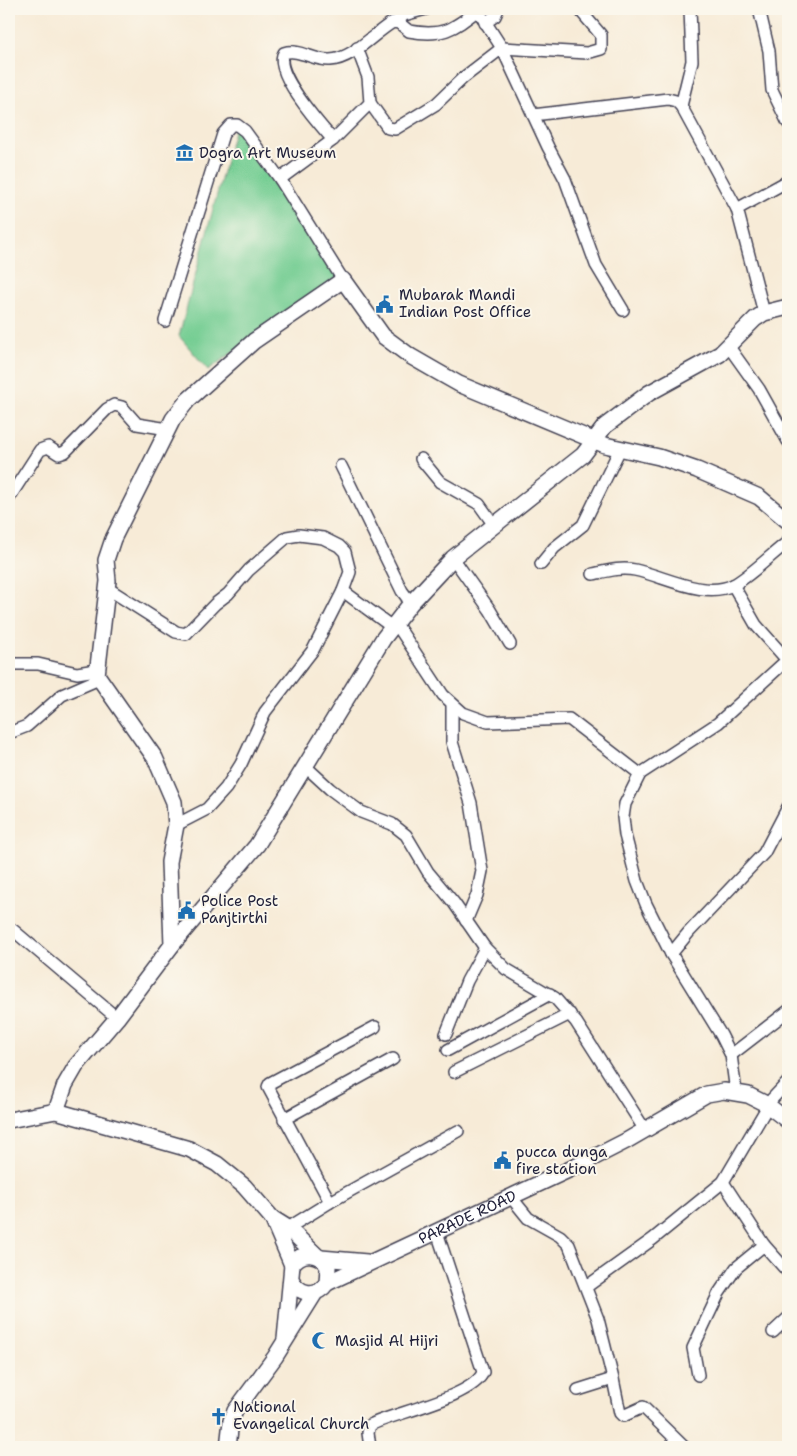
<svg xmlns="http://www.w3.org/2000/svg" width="797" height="1456" viewBox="0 0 797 1456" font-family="'Shantell Sans',sans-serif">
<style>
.green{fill:#75cd93;stroke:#4c7867}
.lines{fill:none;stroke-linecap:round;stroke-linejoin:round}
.street-casing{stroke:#424052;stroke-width:14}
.secondary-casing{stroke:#424052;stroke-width:18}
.street{stroke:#fff;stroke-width:11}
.secondary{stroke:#fff;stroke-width:15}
.labels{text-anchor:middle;stroke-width:4;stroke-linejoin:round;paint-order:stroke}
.poi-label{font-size:15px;fill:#22223b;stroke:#fbf7ec;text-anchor:start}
.street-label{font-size:15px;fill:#22223b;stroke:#fbf7ec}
</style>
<rect width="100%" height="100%" fill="#fbf7ec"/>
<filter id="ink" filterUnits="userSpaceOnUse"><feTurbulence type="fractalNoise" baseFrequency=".02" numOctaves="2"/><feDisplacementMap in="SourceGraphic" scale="10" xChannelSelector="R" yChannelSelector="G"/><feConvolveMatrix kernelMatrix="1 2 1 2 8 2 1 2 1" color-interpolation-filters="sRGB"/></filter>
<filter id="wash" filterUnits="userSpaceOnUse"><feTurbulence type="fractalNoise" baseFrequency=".0096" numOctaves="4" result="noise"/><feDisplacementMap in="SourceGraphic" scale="20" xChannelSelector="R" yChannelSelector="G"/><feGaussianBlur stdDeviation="1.12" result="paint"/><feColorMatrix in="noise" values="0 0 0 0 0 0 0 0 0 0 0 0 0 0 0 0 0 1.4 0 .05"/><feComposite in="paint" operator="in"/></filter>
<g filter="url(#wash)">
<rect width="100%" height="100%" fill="#f7ebd7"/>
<!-- green -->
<path class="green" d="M235 127 339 277 208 370 179 336Z"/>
</g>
<g filter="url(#ink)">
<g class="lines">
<defs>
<g id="street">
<path d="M477 9 502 48 548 147 565 179 596 265 623 310"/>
<path d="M759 9 769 51 772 90 788 123"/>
<path d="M396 22 404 15 426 9"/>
<path d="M485 23 495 16 498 9"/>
<path d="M370 103 388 128 395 129 436 104 463 78 502 48 587 53 601 49V35L579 9"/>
<path d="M681 106 692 61 690 9"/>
<path d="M533 115 668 99 676 101 681 106 737 209 764 313"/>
<path d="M333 140C320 125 272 71 284 53 299 48 314 61 330 60 353 59 374 33 393 22L399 23 409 31C442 37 452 30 478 10"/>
<path d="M280 179 333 140 370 103 368 77 357 48"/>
<path d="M737 209 788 181"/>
<path d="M165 321 223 134 231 125H237L245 131 280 179 343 280"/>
<path d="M729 347 759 389 788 441"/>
<path d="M421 459 440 482 479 504 494 525"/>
<path d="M341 466 402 591 411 603"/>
<path d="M9 498 40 450 48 447 59 454 65 452 107 409 114 405 122 407 137 424 168 429"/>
<path d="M453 558 490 610 510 644"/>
<path d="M541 564 554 548 583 525 620 449"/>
<path d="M593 574C607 571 621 567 635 570 664 576 704 599 733 585 748 578 774 552 788 542"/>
<path d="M733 585 756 625 788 661"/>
<path d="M107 588 176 632 186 634 215 604 228 594 249 570 287 537 299 535 323 538 339 546 345 552 350 572 343 591 392 627"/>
<path d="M395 622 443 695 463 713 488 722 569 719 640 774"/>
<path d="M9 664H38L77 673 96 670"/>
<path d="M452 706V742L471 803 482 871 477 895 466 921"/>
<path d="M9 733 27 726 62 695 99 679"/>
<path d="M305 766 330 789 361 812 392 824 406 835 428 872 454 903 485 948 506 969 555 998 576 1022 645 1130"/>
<path d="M176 825 207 809 226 788 241 764 265 712 313 650 343 591"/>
<path d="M9 930H13L117 1018"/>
<path d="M671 954 689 932 764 853 788 807"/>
<path d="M446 1034 467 981 485 948"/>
<path d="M448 1050 550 994"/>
<path d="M731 1055 788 1011"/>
<path d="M454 1072 570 1014"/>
<path d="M736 1092 731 1055 721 1035 671 954 646 904 637 881 625 835 623 817 625 804 640 774 718 723 787 660"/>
<path d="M284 1119 393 1059"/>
<path d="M723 1182 764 1245 788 1272"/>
<path d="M511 1197 528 1218 560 1236 569 1245 598 1319 613 1379 578 1390"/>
<path d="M330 1202 268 1087 270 1083 375 1027"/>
<path d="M288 1228 330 1202 458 1131"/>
<path d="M586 1287 653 1239 723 1182 772 1099 788 1082"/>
<path d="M773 1332 788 1318"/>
<path d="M698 1375 693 1348 719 1293 736 1268 764 1245"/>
<path d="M613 1379 620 1413 623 1416 643 1407 684 1447"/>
<path d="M370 1447 368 1433 370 1425C393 1413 474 1397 483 1372L437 1232"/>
</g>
<g id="secondary">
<path d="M172 945 169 862 176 825 174 802 155 758 97 675 108 581 106 560 113 539 173 419 188 400 254 341 343 280 383 336 410 356 436 371 459 384 605 445 659 457 697 470 759 497 788 521"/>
<path d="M56 1111 65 1085 76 1066 117 1018 172 945 257 845 383 639 411 603 453 558 583 455 605 426 649 393 720 354 755 319 764 313 788 307"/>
<path d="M9 1120 56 1111 189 1149 217 1164 244 1186 272 1218 288 1228 316 1255"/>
<path d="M272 1218 292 1265"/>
<path d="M321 1258 367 1262"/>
<path id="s1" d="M327 1283 579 1165 626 1141 707 1094 724 1091 748 1095 766 1104 788 1121"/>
<path d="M285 1339 292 1265C301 1250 320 1252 328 1267L327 1283C316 1298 299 1295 291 1279"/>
<path d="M228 1447 231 1421 235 1411 275 1357 315 1293"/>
</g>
</defs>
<!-- street casing -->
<use href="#street" class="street-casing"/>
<!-- secondary casing -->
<use href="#secondary" class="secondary-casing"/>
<!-- street -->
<use href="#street" class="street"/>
<!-- secondary -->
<use href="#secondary" class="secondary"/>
</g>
</g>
<!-- icons -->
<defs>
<symbol id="museum-bare" viewBox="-9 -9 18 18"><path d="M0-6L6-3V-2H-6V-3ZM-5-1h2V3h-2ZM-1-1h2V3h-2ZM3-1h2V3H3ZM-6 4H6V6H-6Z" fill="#1f6fb2" stroke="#fbf7ec" stroke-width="2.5" paint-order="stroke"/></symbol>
<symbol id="civic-bare" viewBox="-9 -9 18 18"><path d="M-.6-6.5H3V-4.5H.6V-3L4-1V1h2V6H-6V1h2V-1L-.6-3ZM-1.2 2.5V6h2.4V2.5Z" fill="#1f6fb2" stroke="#fbf7ec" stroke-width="2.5" paint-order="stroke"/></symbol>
<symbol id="mosque-bare" viewBox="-9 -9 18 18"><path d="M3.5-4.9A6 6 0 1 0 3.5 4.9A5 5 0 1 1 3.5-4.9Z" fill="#1f6fb2" stroke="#fbf7ec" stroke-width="2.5" paint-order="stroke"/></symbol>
<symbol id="church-bare" viewBox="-9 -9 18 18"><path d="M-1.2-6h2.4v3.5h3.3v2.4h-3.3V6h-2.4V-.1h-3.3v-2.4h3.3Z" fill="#1f6fb2" stroke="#fbf7ec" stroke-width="2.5" paint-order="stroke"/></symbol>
</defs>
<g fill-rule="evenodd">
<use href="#museum-bare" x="172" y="140" width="25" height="25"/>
<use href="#civic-bare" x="372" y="292" width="25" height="25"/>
<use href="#civic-bare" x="174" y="898" width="25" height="25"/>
<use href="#civic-bare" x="490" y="1148" width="25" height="25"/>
<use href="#mosque-bare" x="308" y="1328" width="25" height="25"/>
<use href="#church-bare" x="206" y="1404" width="25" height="25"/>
</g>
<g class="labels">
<!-- poi labels -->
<g class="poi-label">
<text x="199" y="158">Dogra Art Museum</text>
<text x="399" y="300">Mubarak Mandi<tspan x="399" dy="17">Indian Post Office</tspan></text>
<text x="201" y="906">Police Post<tspan x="201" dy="17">Panjtirthi</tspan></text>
<text x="516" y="1157">pucca dunga<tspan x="516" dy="17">fire station</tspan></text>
<text x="335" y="1346">Masjid Al Hijri</text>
<text x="233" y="1412">National<tspan x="233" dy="17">Evangelical Church</tspan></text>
</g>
<!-- street labels -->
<g class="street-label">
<text dy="5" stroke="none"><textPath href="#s1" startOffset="155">PARADE ROAD</textPath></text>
</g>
</g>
<!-- margin -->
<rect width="797" height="1456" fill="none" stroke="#fbf7ec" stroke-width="30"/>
</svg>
